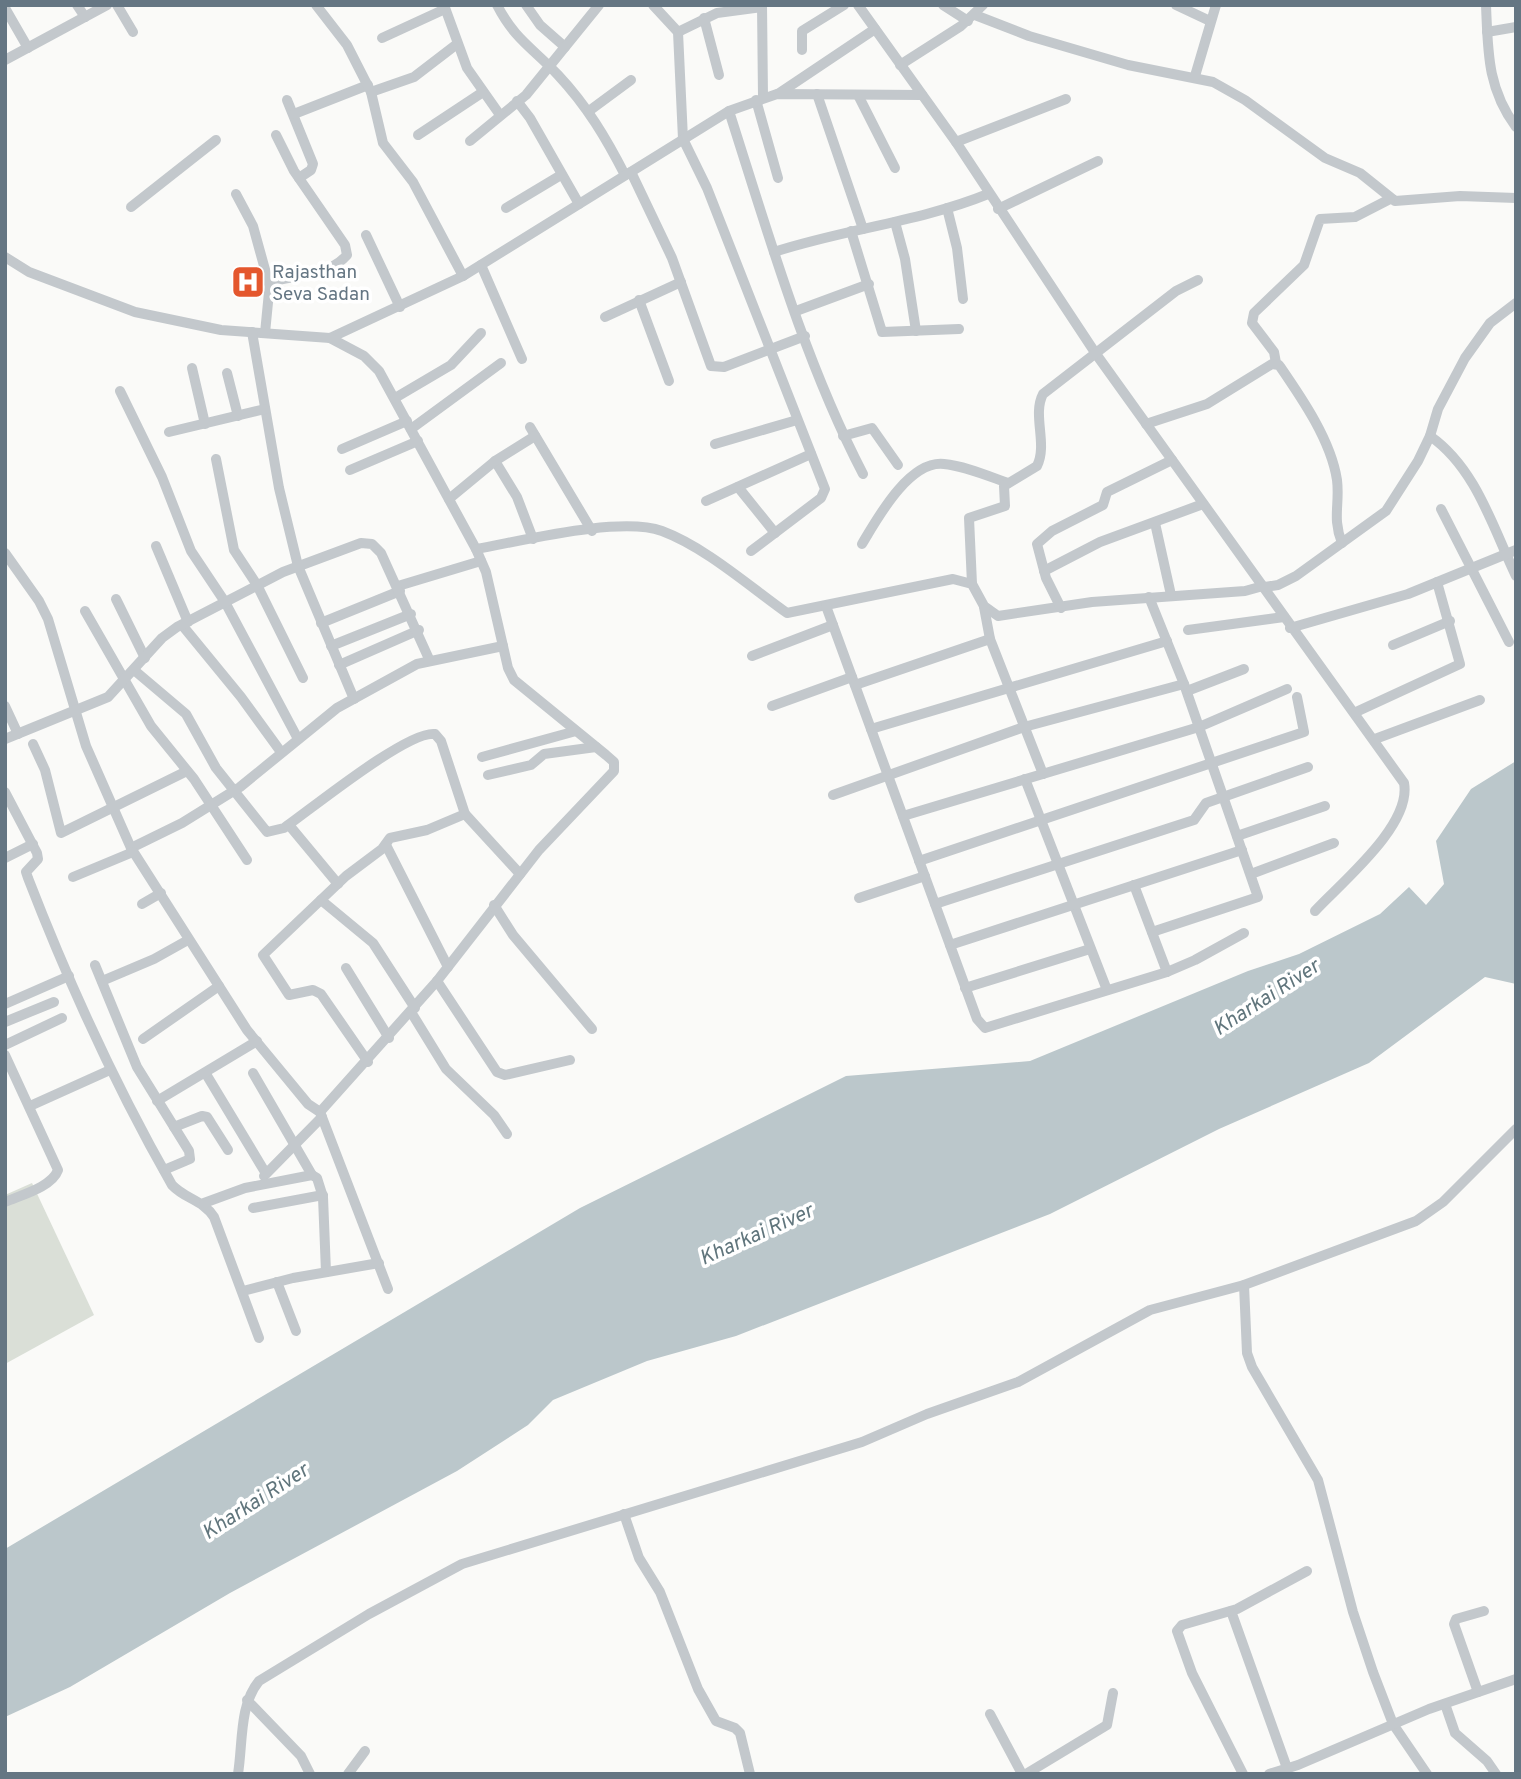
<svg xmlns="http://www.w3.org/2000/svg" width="1521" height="1779" viewBox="0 0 1521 1779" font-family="Overpass,sans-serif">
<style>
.green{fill:#dadfd7}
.water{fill:#bbc7cb}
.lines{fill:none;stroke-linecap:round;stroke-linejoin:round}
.minor{stroke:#c3c8cc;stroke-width:10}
.labels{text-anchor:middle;stroke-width:7;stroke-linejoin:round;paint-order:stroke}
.poi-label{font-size:19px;fill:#657683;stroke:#fff;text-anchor:start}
.water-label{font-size:21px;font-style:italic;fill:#60757c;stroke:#fff}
</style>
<rect width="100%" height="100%" fill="#fafaf8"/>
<!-- green -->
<path class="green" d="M32 1183 94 1315 5 1364V1195Z"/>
<!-- water -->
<path class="water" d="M1516 761V984L1485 977 1369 1063 1219 1129 1050 1214 736 1336 647 1361 553 1400 528 1425 457 1471 230 1593 70 1687 5 1717V1549L580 1208 846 1076 1030 1061 1248 971 1299 954 1380 914 1409 887 1426 905 1444 884 1436 841 1471 789Z"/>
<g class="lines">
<!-- minor -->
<g class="minor">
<path d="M77 5 85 17"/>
<path d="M117 5 133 32"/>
<path d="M444 5 467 68 500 115"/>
<path d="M497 5C515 40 533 48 558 75 587 106 606 138 625 175"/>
<path d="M526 5 540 25 565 47"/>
<path d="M653 5 678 32 683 139 707 188 825 489 821 498 751 551"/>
<path d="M762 5 763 97"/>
<path d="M858 5 956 142 1096 354 1404 783C1412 825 1342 882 1315 911"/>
<path d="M943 5 968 21"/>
<path d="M1176 5 1210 21"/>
<path d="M1486 5C1488 51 1487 88 1516 127"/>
<path d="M5 8 28 48"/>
<path d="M975 15 1029 36 1128 65 1213 82 1245 100 1325 158 1360 173 1395 201 1460 196 1516 198"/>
<path d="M704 18 719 75"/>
<path d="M678 32 717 13 762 7"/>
<path d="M1487 32 1516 27"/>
<path d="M382 38 445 9"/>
<path d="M802 50V31L844 5"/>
<path d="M5 60 107 5"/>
<path d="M900 65 961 26 983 5"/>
<path d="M1195 76 1216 5"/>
<path d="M371 92 414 77 457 44"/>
<path d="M778 94 875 29"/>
<path d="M817 94 863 229"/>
<path d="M858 95 895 168"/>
<path d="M287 100 313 164 311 170 299 178"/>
<path d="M756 100 778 178"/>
<path d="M517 101 530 118 579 204"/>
<path d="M589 111 631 80"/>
<path d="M729 111C768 233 804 360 863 474"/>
<path d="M294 114 368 85"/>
<path d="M418 135 483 92"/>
<path d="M470 141 526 95 599 5"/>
<path d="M956 142 1066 99"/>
<path d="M631 172 672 258 711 366 724 367 805 336"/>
<path d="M236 194 253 226 269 284"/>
<path d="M131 207 216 140"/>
<path d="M506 208 561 175"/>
<path d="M947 208 957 248 963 299"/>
<path d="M998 209 1098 161"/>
<path d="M895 222 905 259 916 331"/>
<path d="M851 231 882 332 959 329"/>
<path d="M366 235 400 307"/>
<path d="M774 252C844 229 919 222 988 194"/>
<path d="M5 257 29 272 135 312 221 330 330 338 463 276 413 182 383 143 371 92 347 45 316 5"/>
<path d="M481 265 522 359"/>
<path d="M463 276 729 111 777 94 922 95"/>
<path d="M639 300 669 381"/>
<path d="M796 311 869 284"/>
<path d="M605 317 681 282"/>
<path d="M252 332 279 488 298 566 354 699"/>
<path d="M265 333 270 282C295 275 329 276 347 255L345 245 294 171 276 135"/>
<path d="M330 338 364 356 379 371 476 549C522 541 620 516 662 531 705 547 749 586 787 613L953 579 972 584 984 606 998 616 1092 602 1245 591 1263 586"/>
<path d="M1276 363 1274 352 1252 323 1254 313 1304 265 1320 219 1355 217 1390 199"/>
<path d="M192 368 205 424"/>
<path d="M227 373 238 416"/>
<path d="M120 391 162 477 191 551 225 602 298 739"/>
<path d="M395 398 451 365 481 333"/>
<path d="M1146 424 1207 404 1272 364 1279 365C1301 397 1331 440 1337 480 1340 504 1332 518 1342 543"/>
<path d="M530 427 592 531"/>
<path d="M411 429 501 363"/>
<path d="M169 432 265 409"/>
<path d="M843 436 872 428 898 465"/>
<path d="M1430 436C1476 468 1493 528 1516 576"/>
<path d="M715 444 797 420"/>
<path d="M342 449 407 421"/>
<path d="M216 459 234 550 257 585 303 678"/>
<path d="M495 461 517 497 533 539"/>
<path d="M350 470 418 441"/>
<path d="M738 487 775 533"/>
<path d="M449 499 495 461 535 436"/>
<path d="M706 501 811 454"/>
<path d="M1441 509 1509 642"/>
<path d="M1155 523 1171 595"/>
<path d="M862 544C877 519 909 460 944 464 965 466 988 476 1008 483"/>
<path d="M156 546 188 622"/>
<path d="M5 553 39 601 48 619 86 746 131 848 247 1030 308 1104 320 1112 437 981 539 850 614 771V762L606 755 514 680 508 668 486 572 476 549"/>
<path d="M1044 571 1100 542 1203 504"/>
<path d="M972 584 969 518 1005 506 1004 486 1037 466C1048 444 1032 415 1043 394L1176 291 1198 280"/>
<path d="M398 586 481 561"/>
<path d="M1265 587 1278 585 1296 576 1386 511 1418 461 1430 436 1438 409 1465 358 1490 323 1516 303"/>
<path d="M1149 597 1184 684 1258 897 1152 932"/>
<path d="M116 599 145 658"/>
<path d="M826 606 977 1019 985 1028 1167 972 1195 960 1244 933"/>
<path d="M984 607 990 639 1043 774"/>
<path d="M1061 608 1046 578 1037 544 1052 531 1103 505 1107 492 1172 460"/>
<path d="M85 611 151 726 194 779 247 860"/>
<path d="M321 623 400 591"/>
<path d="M182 625 241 697 281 752"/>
<path d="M1290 628 1408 594 1516 550"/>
<path d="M1188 630 1284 617"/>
<path d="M1393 645 1450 621"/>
<path d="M331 646 411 614"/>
<path d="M752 656 833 625"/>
<path d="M339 665 419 630"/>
<path d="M134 670 186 714 216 768 267 832 284 828C310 810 408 730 435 734L441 741 465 814 520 874"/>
<path d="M855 685 990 639"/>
<path d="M1187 691 1244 669"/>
<path d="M5 706 18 734"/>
<path d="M772 706 852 677"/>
<path d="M1356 712 1460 664 1437 582"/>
<path d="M871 729 1167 641"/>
<path d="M5 739 108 697 162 638 177 627 283 572 361 543 372 544 381 553 429 659"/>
<path d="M1375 739 1480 700"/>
<path d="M33 744 45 770 61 833 187 771"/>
<path d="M482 757 576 731"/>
<path d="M488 775 531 765 544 754 596 747"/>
<path d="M1025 779 1107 990"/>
<path d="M5 792 37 853 38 859 26 872 28 878C69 984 116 1087 172 1185 185 1199 203 1200 214 1217L259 1338"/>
<path d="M833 795 1024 727 1184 684"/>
<path d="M903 816 1199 727 1287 689"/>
<path d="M289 825 338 884"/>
<path d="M1237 836 1325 806"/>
<path d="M386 845 448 967"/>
<path d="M131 848 182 823 240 787 337 708 417 664 503 646"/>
<path d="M5 858 33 844"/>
<path d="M919 861 1304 732 1297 697"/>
<path d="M1251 874 1334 843"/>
<path d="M73 877 133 852"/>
<path d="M1134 885 1167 972"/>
<path d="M859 898 925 876"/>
<path d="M321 900 373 943 415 1008"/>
<path d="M142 904 161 893"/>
<path d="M935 904 1194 820 1206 803 1308 767"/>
<path d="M494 905 513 935 592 1029"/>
<path d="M950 945 1242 850"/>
<path d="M95 965 137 1067 189 1151 190 1159 164 1170"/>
<path d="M346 968 389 1038"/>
<path d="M102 981 154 959 188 940"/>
<path d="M437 981 497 1072 505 1075 570 1060"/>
<path d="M965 988 1090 949"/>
<path d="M5 1004 69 976"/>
<path d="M411 1012 446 1069 494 1115 507 1134"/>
<path d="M5 1022 54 1002"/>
<path d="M143 1039 219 986"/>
<path d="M5 1045 62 1018"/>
<path d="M5 1055 58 1170C52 1187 21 1195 5 1202"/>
<path d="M368 1062 321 994 313 990 289 995 263 955 346 876 382 849 390 838 427 830 465 814"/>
<path d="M253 1073 312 1175"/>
<path d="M206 1074 265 1172"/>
<path d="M157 1101 257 1041"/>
<path d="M30 1106 110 1070"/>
<path d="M320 1112 388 1289"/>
<path d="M174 1127 202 1116 207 1117 228 1150"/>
<path d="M264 1176 322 1117"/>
<path d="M204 1203 245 1188 312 1175 317 1178 323 1197 326 1272"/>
<path d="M253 1208 323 1195"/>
<path d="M277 1282 296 1331"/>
<path d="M1244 1285 1247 1353 1252 1367 1318 1480 1353 1612 1373 1672 1393 1724 1427 1774"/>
<path d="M243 1291 293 1278 379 1263"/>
<path d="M624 1514 639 1558 660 1592 698 1689 716 1721 735 1728 740 1733 750 1774"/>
<path d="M1231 1611 1287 1768"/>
<path d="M1478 1692 1454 1624 1456 1619 1484 1611"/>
<path d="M247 1700 301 1756 310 1774"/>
<path d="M1445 1704 1455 1733 1487 1761 1496 1774"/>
<path d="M990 1714 1022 1774"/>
<path d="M238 1774C243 1743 239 1705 259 1681L369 1614 462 1564 862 1442 927 1414 1018 1382 1150 1310 1244 1285 1416 1221 1443 1202 1516 1129"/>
<path d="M348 1774 365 1751"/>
<path d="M1026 1774 1107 1725 1113 1693"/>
<path d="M1243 1774 1192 1673 1177 1631 1182 1625 1237 1609 1307 1571"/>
<path d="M1269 1774 1298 1765 1429 1709 1516 1679"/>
</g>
</g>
<!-- icons -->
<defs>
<symbol id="hospital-square" viewBox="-11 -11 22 22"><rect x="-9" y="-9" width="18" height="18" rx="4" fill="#e4572e" stroke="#fff"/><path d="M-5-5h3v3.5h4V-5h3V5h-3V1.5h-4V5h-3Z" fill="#fff"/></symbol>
</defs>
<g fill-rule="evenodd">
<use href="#hospital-square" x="229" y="263" width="38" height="38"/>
</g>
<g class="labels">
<!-- poi labels -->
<g class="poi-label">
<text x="272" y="278">Rajasthan<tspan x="272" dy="22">Seva Sadan</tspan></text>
</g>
<!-- water labels -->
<g class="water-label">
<text transform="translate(1266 997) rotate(-33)" y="7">Kharkai River</text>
<text transform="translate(756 1234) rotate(-24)" y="7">Kharkai River</text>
<text transform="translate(255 1501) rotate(-33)" y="7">Kharkai River</text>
</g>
</g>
<!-- border -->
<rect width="1521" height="1779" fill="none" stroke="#657683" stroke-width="14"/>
</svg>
